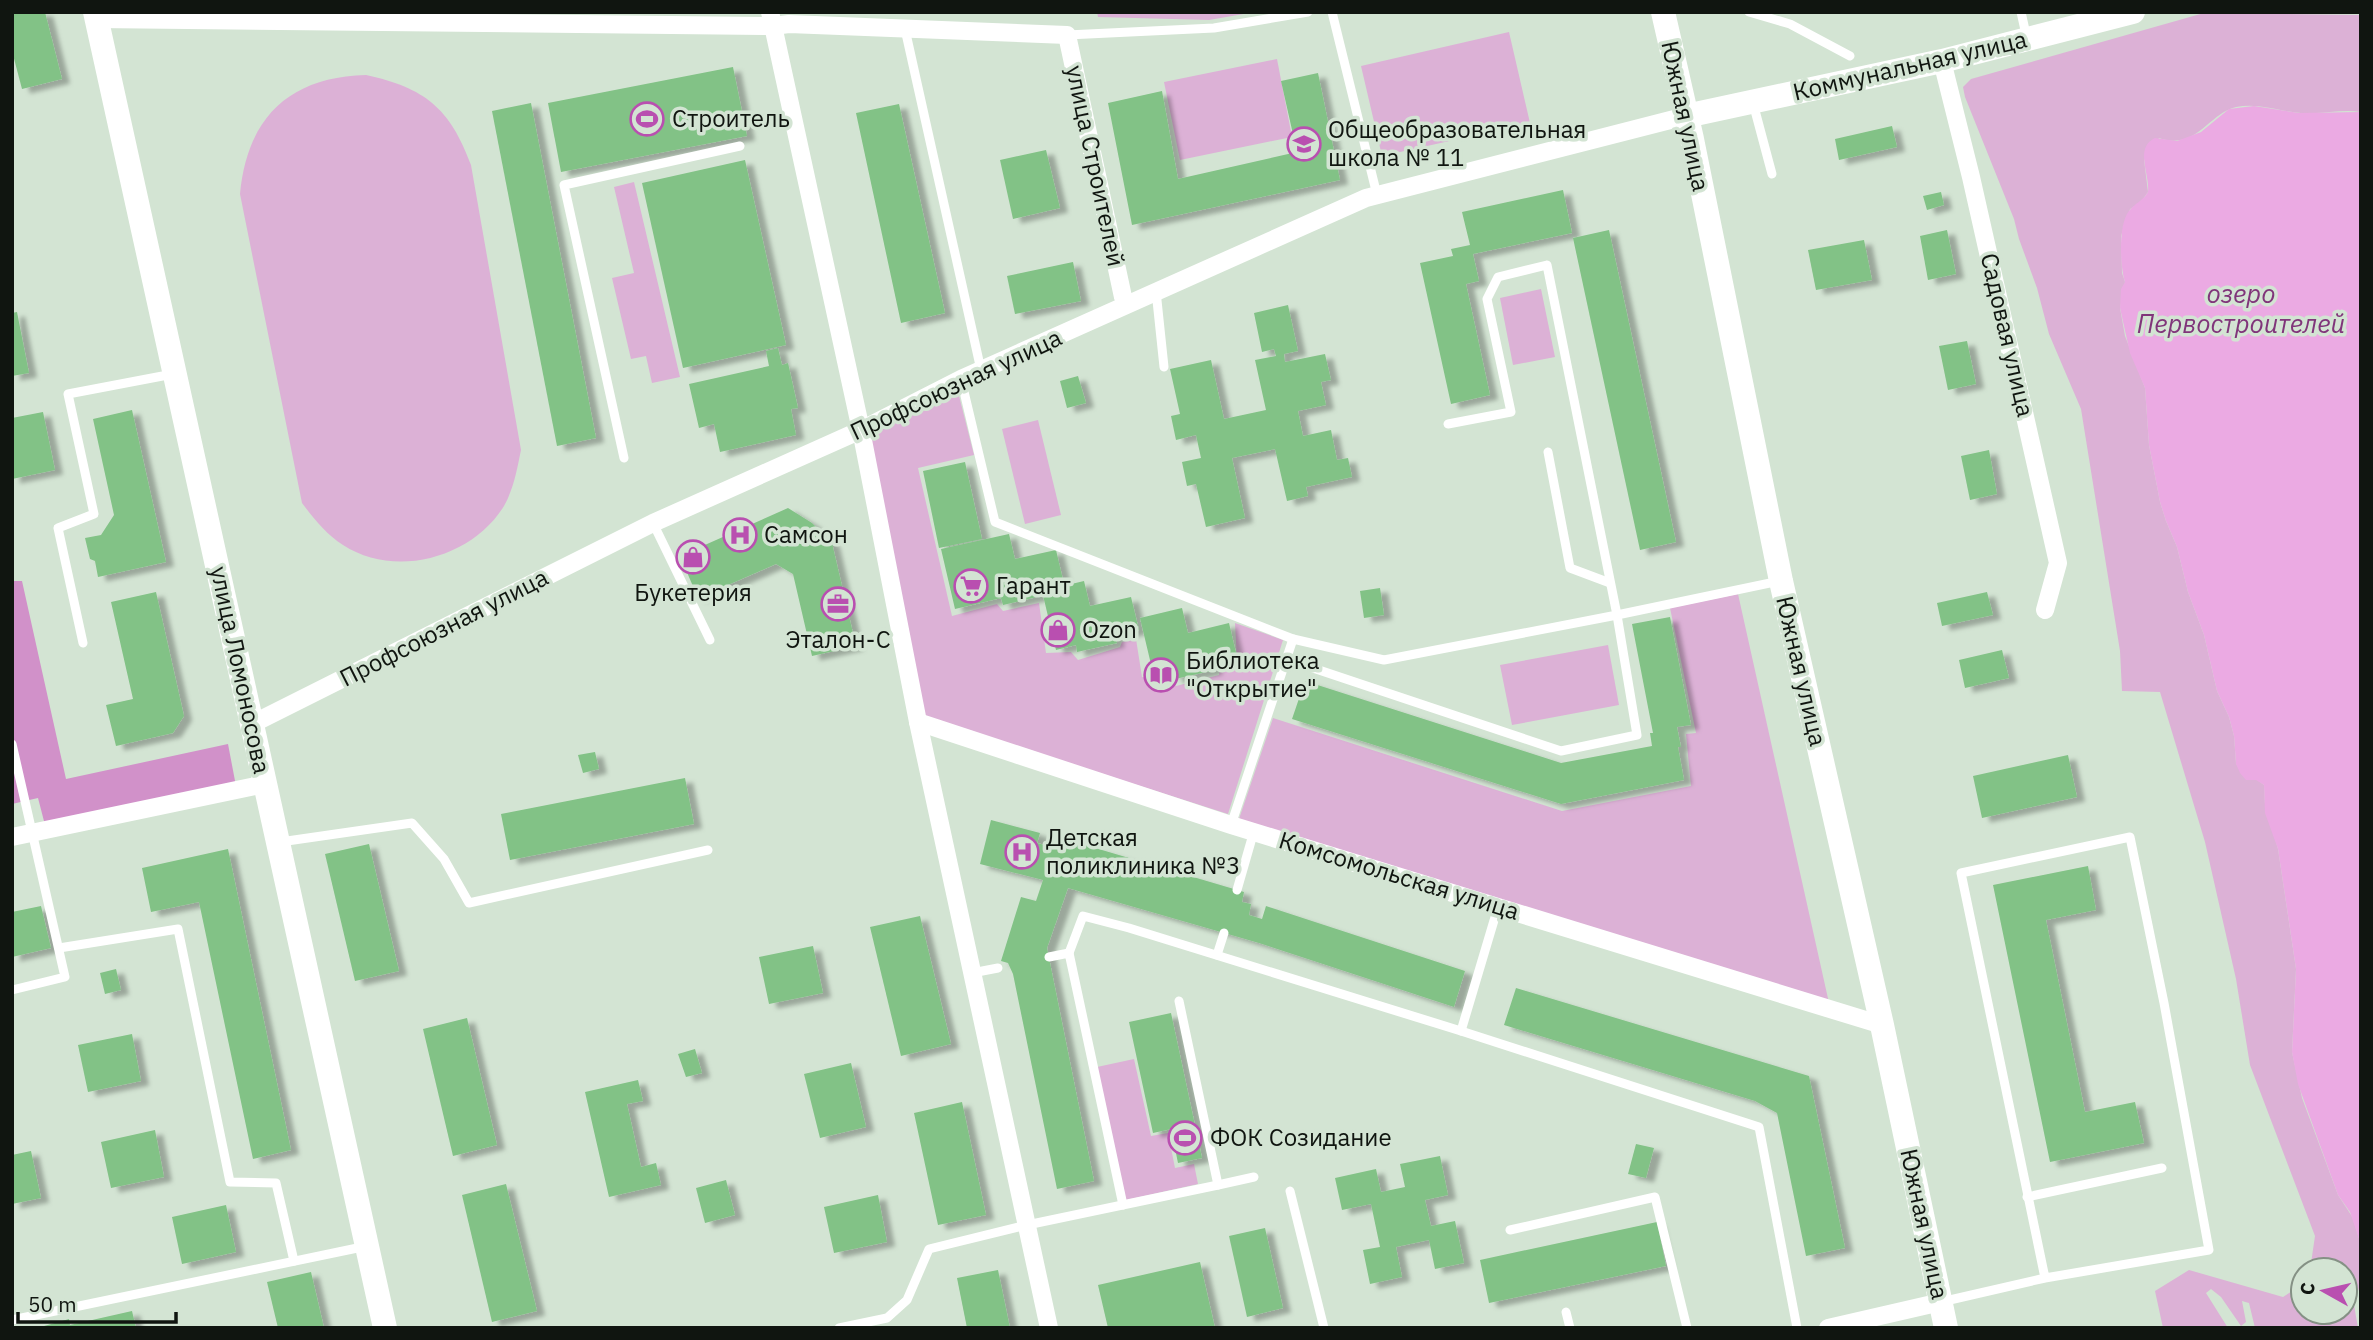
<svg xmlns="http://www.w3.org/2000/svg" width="2373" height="1340" viewBox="0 0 2373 1340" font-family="'IBM Plex Sans',sans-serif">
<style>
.green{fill:#dcb1d6}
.forest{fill:#d191c9}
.water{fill:#ebaae3}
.building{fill:#82c286;filter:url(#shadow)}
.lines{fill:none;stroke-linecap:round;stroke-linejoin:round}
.lane{stroke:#fff;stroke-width:9}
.street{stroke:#fff;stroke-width:18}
.secondary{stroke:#fff;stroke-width:24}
.labels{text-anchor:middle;stroke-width:7;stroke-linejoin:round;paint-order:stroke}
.street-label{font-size:24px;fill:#101510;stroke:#d3e4d3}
.poi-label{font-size:24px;fill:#101510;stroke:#d3e4d3;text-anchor:start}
.water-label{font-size:26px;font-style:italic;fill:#80357a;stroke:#d3e4d3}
</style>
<defs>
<filter id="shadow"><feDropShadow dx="8" dy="4.5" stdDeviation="2" flood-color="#0004"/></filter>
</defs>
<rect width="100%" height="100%" fill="#d3e4d3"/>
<!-- green -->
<g class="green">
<path d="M1097 12H1255L1209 20 1098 17Z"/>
<path d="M2204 13 2361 15V112C2343 109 2325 114 2306 113 2283 113 2260 102 2236 107 2209 113 2196 151 2159 138L2144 160 2148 192 2140 203 2130 209 2121 236 2122 273 2125 282 2120 308 2125 336 2145 388 2149 445 2160 502 2166 521 2177 547 2188 592 2204 635 2217 691 2229 717 2234 736 2236 764 2264 785 2265 804 2278 849 2296 969 2292 1052 2302 1098 2338 1195 2353 1218 2361 1245V1281L2354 1305 2358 1328H2255L2249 1303 2242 1301 2246 1322 2241 1326 2221 1297 2211 1289 2206 1293 2228 1328H2163L2155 1291 2189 1270 2283 1297 2303 1284V1312H2345V1270H2310L2315 1236 2250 1065 2236 979 2205 842 2160 692 2122 691 2120 651 2081 409 2049 334 2037 288 2019 239 2014 219 1965 97 1963 87 1971 79Z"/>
<path d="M1509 32 1530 123 1382 156 1361 66Z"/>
<path d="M1277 59 1292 137 1180 160 1164 82Z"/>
<path d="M366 75C425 88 450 108 471 165L521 450C517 469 514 488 504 506 472 558 395 579 343 545 326 534 314 519 302 503L240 194C247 118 289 77 366 75Z"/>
<path d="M634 182 680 377 652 383 646 356 631 359 612 278 634 273 614 187Z"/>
<path d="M1541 289 1555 357 1513 365 1500 298Z"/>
<path d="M957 388 974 455 918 468 952 616 997 604 1003 611 1039 603 1046 653 1071 652 1078 660 1120 647 1122 642 1136 639 1142 677 1166 680 1176 686 1219 675 1220 667 1237 662 1235 623 1283 640 1228 814 924 717 868 436Z"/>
<path d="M1038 420 1061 515 1025 524 1002 429Z"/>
<path d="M1738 594 1829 1003 1239 819 1273 718 1562 811 1691 786 1686 734 1696 733 1670 608Z"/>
<path d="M1608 645 1619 705 1512 725 1500 665Z"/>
<path d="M1134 1059 1151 1136 1168 1133 1175 1168 1194 1164 1198 1184 1126 1200 1097 1067Z"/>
</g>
<!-- forest -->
<path class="forest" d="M12 581H22L66 779 228 744 236 786 45 825 38 798 12 804V758L22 773 12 733Z"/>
<!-- water -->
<path class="water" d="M2254 106 2299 113 2361 112V1245L2350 1212 2338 1195 2298 1084 2292 1052 2296 969 2278 849 2265 813 2264 785 2256 780H2246L2240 773 2236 764 2234 736 2229 717 2217 691 2204 635 2188 592 2177 547 2166 521 2160 502 2149 445 2145 388 2130 353 2120 308 2121 289 2125 282C2120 267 2118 224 2129 211 2135 203 2143 201 2148 192 2150 174 2134 148 2155 138L2177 141 2201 132 2229 109Z"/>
<!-- building -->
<g class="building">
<path d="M12 12H45L62 79 22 89 12 51Z"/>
<path d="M733 67 747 136 561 172 548 103Z"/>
<path d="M1318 73 1340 180 1132 225 1108 103 1162 91 1178 179 1297 152 1281 81Z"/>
<path d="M531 103 596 438 557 446 492 111Z"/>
<path d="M899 104 945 313 901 323 856 113Z"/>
<path d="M1892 126 1897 147 1839 160 1835 139Z"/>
<path d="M1046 150 1060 208 1013 219 1000 160Z"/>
<path d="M745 160 786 345 683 368 642 183Z"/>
<path d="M1563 190 1572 233 1473 254 1479 281 1466 284 1490 395 1451 404 1420 263 1453 256 1451 249 1470 245 1462 212Z"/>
<path d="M1941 192 1944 205 1927 210 1923 196Z"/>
<path d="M1609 230 1676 542 1640 550 1573 238Z"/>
<path d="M1947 230 1956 274 1928 280 1920 236Z"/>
<path d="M1864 240 1872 280 1816 290 1808 250Z"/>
<path d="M1073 262 1081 301 1015 314 1007 276Z"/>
<path d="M1288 305 1298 351 1284 354 1285 362 1325 354 1331 380 1321 382 1326 405 1298 411 1303 436 1331 430 1337 460 1348 458 1352 477 1306 487 1308 496 1287 501 1275 449 1232 458 1245 518 1206 527 1196 484 1187 486 1182 462 1201 458 1196 435 1176 440 1171 416 1180 414 1170 369 1211 360 1224 419 1266 410 1255 360 1276 356 1274 349 1262 352 1254 313Z"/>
<path d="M17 312 29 373 12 376V313Z"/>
<path d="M1967 341 1976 384 1948 390 1939 346Z"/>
<path d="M778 348 782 365 788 363 798 408 791 409 796 435 720 452 714 424 699 428 689 384 769 366 766 351Z"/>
<path d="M1078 376 1086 403 1067 408 1060 381Z"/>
<path d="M132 410 166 562 98 577 95 561 90 559 85 538 101 535 114 515 93 419Z"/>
<path d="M43 412 55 470 12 479V418Z"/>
<path d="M1989 450 1997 494 1970 500 1961 456Z"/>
<path d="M965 462 982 539 939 548 923 471Z"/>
<path d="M788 508 812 523 832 543 856 646 812 656 793 574 776 564 698 598 680 556Z"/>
<path d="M1009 534 1015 559 1056 550 1064 584 1039 589 1041 596 1003 605 1001 598 955 609 941 549Z"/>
<path d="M1084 581 1090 606 1131 597 1139 630 1115 636 1117 643 1077 652 1076 645 1056 650 1042 591Z"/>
<path d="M1380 588 1384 615 1364 618 1360 591Z"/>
<path d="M156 592 184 716 173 733 116 746 106 705 133 699 111 602Z"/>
<path d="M1987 592 1993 615 1942 626 1937 603Z"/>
<path d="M1182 608 1188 633 1229 623 1237 657 1213 663 1215 670 1175 679 1174 672 1154 677 1140 618Z"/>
<path d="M1670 617 1691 725 1677 727 1681 747H1678L1684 780 1561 804 1292 719 1305 681 1561 763 1652 746 1650 733H1653L1632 624Z"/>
<path d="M2002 650 2009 678 1965 688 1959 660Z"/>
<path d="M595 752 599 769 583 773 578 755Z"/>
<path d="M2068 755 2077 797 1982 818 1973 776Z"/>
<path d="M685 778 694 824 510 860 501 814Z"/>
<path d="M991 820 1040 833 1037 843 1055 848 1058 837 1244 892 1242 902 1251 904 1249 915 1262 919 1266 906 1465 971 1454 1007 1259 943 1068 888 1047 948 1094 1181 1057 1189 1013 974 1008 963 1001 961 1021 897 1036 901 1043 880 980 864Z"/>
<path d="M369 844 399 971 355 981 325 854Z"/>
<path d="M228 849 291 1150 253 1159 199 902 151 912 142 868Z"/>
<path d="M2088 866 2096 910 2046 920 2085 1112 2135 1102 2144 1143 2050 1162 1993 885Z"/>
<path d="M41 906 51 948 12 957V912Z"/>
<path d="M920 916 951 1044 901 1056 870 927Z"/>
<path d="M813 946 823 993 769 1004 759 957Z"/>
<path d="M116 969 121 990 105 994 100 973Z"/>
<path d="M1516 988 1809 1076 1845 1248 1806 1256 1777 1113 1755 1101 1504 1025Z"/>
<path d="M1171 1013 1202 1158 1178 1163 1171 1129 1153 1133 1129 1022Z"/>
<path d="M467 1018 497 1145 453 1156 423 1029Z"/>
<path d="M132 1034 141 1081 88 1092 78 1045Z"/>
<path d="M695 1049 702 1073 686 1077 678 1054Z"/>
<path d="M851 1063 866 1127 820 1138 804 1074Z"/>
<path d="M638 1080 643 1101 627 1104 641 1167 656 1163 661 1185 609 1197 585 1092Z"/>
<path d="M962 1102 986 1215 938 1225 914 1113Z"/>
<path d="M155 1130 164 1177 111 1188 101 1142Z"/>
<path d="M1636 1144 1654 1148 1646 1178 1628 1174Z"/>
<path d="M31 1151 41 1198 12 1204V1155Z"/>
<path d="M1440 1156 1448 1195 1425 1200 1431 1226 1455 1221 1464 1263 1435 1269 1429 1240 1396 1247 1402 1277 1370 1284 1363 1250 1380 1247 1371 1204 1342 1210 1335 1178 1376 1169 1381 1192 1405 1187 1400 1164Z"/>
<path d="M726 1180 735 1215 705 1223 696 1188Z"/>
<path d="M506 1184 537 1311 492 1322 462 1195Z"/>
<path d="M878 1195 887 1242 834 1253 824 1207Z"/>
<path d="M226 1205 236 1252 182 1264 172 1217Z"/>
<path d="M1657 1222 1666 1266 1489 1303 1480 1260Z"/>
<path d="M1265 1228 1283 1308 1247 1317 1229 1236Z"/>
<path d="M1200 1262 1215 1328H1108L1098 1285Z"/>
<path d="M998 1270 1010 1328H967L957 1278Z"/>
<path d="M311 1272 324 1328H278L267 1282Z"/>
<path d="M132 1311 136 1328H37L69 1319 70 1325Z"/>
</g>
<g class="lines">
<!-- lane -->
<g class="lane">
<path d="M1332 12 1377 195"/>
<path d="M1749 12 1790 24 1850 56"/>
<path d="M2021 12 2027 39"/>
<path d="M905 29 981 370"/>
<path d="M1067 35 1214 28 1308 12"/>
<path d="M1753 103 1772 174"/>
<path d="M1156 291 1164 367"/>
<path d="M961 379 995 522 1293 639 1384 660 1617 615 1547 265 1498 277 1487 299 1511 412 1448 424"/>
<path d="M1548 452 1570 568 1610 583"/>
<path d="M624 458 564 185 740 146"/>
<path d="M653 523 710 640"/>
<path d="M83 643 58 528 94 514 68 394 173 374"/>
<path d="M1286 659 1561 751 1637 735 1617 615 1780 581"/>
<path d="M12 744 65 977 12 990"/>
<path d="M1231 825 1293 639"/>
<path d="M280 842 412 823 444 859 469 903 708 850"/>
<path d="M1237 890 1254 831"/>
<path d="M59 948 178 929 230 1182 276 1183 294 1261"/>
<path d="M1069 953 1083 916 1129 928 1461 1031 1759 1127 1797 1328"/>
<path d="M1217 955 1224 933"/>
<path d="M1049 957 1069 953 1123 1205"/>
<path d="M972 973 998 968"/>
<path d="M1461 1031 1498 907"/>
<path d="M1218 1185 1254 1177"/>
<path d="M1290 1191 1324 1328"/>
<path d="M2027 1197 2162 1168"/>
<path d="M1510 1230 1655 1197 1687 1328"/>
<path d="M1941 1302 2045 1278 2209 1250 2164 1003 2130 837 1961 873 2045 1278"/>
<path d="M1566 1312 1570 1328"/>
<path d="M12 1320 367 1246"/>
<path d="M839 1328 887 1318 907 1300 929 1249 1027 1225 1218 1185 1179 1001"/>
</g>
<!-- street -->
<g class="street">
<path d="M770 12 861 430 918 722 1049 1328"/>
<path d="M96 19 773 26 789 24 1067 35 1123 297"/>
<path d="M1942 61 1971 177 2058 563 2045 610"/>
<path d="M918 722 1231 825 1882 1025"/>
<path d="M252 724 653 523 861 430 961 379 1366 198 1686 116"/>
<path d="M12 837 265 784"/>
<path d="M1828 1328 1941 1302"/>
</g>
<!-- secondary -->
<g class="secondary">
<path d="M95 12 385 1328"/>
<path d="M1663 12 1692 139 1781 581 1882 1025 1946 1328"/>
<path d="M1686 116 1942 61 2133 12"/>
</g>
</g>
<!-- icons -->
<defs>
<symbol id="stadium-ring" viewBox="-11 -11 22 22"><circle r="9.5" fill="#d3e4d3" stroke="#b94fb0" stroke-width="1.5"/><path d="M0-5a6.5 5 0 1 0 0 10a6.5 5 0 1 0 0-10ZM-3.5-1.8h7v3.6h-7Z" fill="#b94fb0"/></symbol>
<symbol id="school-ring" viewBox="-11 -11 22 22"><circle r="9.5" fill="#d3e4d3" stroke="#b94fb0" stroke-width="1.5"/><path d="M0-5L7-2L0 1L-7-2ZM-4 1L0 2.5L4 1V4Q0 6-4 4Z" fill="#b94fb0"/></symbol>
<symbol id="hospital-ring" viewBox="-11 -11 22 22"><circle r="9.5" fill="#d3e4d3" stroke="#b94fb0" stroke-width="1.5"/><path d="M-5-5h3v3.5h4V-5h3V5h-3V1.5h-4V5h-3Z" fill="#b94fb0"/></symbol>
<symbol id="shop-ring" viewBox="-11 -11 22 22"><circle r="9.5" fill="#d3e4d3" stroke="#b94fb0" stroke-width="1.5"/><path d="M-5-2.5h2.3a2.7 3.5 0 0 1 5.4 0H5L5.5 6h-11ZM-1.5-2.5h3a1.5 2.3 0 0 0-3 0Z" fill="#b94fb0"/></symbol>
<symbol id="supermarket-ring" viewBox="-11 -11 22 22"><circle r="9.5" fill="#d3e4d3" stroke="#b94fb0" stroke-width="1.5"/><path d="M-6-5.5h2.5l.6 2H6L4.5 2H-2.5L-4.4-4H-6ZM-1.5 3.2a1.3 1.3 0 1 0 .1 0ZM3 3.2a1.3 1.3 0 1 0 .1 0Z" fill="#b94fb0"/></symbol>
<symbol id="office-ring" viewBox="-11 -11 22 22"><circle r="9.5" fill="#d3e4d3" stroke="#b94fb0" stroke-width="1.5"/><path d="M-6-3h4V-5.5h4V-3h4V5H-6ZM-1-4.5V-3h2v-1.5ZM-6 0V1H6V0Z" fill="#b94fb0"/></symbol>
<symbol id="library-ring" viewBox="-11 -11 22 22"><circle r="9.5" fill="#d3e4d3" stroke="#b94fb0" stroke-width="1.5"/><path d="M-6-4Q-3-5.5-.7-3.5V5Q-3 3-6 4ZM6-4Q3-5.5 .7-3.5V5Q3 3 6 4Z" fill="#b94fb0"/></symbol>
</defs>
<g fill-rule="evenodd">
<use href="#stadium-ring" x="628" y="100" width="38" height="38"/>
<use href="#school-ring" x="1285" y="125" width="38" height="38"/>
<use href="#hospital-ring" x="721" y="516" width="38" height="38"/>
<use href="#shop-ring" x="674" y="538" width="38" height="38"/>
<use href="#supermarket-ring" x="952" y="567" width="38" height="38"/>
<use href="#office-ring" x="819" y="585" width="38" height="38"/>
<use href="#shop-ring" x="1039" y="611" width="38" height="38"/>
<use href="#library-ring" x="1142" y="656" width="38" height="38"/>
<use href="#hospital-ring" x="1003" y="833" width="38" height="38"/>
<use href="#stadium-ring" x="1166" y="1119" width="38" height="38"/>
</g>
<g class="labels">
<!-- street labels -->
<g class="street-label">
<text transform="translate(1910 66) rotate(-13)" y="8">Коммунальная улица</text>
<text transform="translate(1685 116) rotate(78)" y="8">Южная улица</text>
<text transform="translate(1095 166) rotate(78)" y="8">улица Строителей</text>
<text transform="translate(2007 335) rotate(77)" y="8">Садовая улица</text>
<text transform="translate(956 385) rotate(-25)" y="8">Профсоюзная улица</text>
<text transform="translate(444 628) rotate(-27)" y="8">Профсоюзная улица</text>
<text transform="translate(240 670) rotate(78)" y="8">улица Ломоносова</text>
<text transform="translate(1801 671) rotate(77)" y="8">Южная улица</text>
<text transform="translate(1399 876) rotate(17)" y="8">Комсомольская улица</text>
<text transform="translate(1924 1224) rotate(78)" y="8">Южная улица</text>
</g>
<!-- poi labels -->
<g class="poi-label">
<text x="672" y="127">Строитель</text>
<text x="1328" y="138">Общеобразовательная<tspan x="1328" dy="28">школа № 11</tspan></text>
<text x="764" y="543">Самсон</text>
<text x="996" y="594">Гарант</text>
<text x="693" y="601" text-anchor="middle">Букетерия</text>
<text x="1082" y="638">Ozon</text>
<text x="838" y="648" text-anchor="middle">Эталон-С</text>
<text x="1186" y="669">Библиотека<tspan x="1186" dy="28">"Открытие"</tspan></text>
<text x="1046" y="846">Детская<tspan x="1046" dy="28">поликлиника №3</tspan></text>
<text x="1210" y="1146">ФОК Созидание</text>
</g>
<!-- water labels -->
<g class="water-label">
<text x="2241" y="303">озеро<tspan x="2241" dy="30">Первостроителей</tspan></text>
</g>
</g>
<!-- border -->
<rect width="2373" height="1340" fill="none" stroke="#101510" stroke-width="28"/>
<!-- north arrow -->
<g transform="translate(2324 1291) rotate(278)"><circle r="33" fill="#d3e4d3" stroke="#859185" stroke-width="2"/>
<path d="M0-5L12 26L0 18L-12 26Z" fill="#b94fb0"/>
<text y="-10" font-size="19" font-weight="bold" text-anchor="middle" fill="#101510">С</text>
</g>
<!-- scale -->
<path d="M18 1312v10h158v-10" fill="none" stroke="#101510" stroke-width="3.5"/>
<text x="28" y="1312" font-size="21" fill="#101510" stroke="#d3e4d3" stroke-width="5" paint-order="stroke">50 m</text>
</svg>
